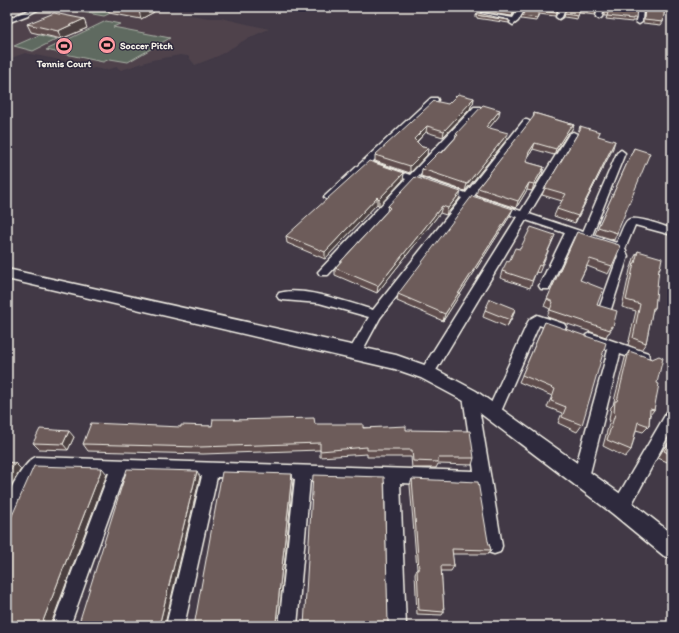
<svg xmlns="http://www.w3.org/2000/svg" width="679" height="633" viewBox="0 0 679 633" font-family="Itim,sans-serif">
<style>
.built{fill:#4f434c}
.green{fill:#5e6b60;stroke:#a9aea4}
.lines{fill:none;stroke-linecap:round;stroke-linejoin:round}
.minor-casing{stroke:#f4f1e8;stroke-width:3}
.major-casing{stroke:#f4f1e8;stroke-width:3}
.minor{fill:#2f2a3d;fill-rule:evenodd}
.major{fill:#2f2a3d;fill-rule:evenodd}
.wall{fill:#5e4e4d;stroke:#f4f1e8}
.shaded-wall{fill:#4c403f;stroke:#f4f1e8}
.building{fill:#6d5b5a;stroke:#f4f1e8}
.labels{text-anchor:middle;stroke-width:3;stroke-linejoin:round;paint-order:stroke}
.far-poi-label{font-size:10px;font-weight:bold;fill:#f4f1e8;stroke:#2f2a3d;text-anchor:start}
</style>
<rect width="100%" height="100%" fill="#423946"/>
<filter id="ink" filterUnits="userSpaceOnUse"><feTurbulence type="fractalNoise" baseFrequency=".025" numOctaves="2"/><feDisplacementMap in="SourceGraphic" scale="8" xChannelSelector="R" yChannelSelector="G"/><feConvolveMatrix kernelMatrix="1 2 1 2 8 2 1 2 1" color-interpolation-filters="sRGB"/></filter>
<g filter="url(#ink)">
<!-- built -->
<path class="built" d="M53 7H139L209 18H221L269 29 248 38 218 56 195 65 188 56 180 55 152 60 121 70 117 67 105 70 94 68 83 71 71 62 25 53 11 58 7 57V23Z"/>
<!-- green -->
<g class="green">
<path d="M62 7H124L104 16 59 8Z"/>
<path d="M106 21 120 24 113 27 170 38 128 62 110 59 103 62 46 50Z"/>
<path d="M39 35 57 39 33 51 14 46Z"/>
</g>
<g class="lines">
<defs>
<g id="minor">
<path d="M36 7H43L28 15 7 23V19Z"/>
<path d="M520 7H526L518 21 513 25 510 23 511 21 479 15 482 13 513 18Z"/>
<path d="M560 7H566L562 17 559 19 556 17Z"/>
<path d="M598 7H604L602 17 599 19 596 17Z"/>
<path d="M618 7H643L642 22 639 24 636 22 637 10Z"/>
<path d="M431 98H437L438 100 372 162 410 175 474 107H480V111L418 177 466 193 524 120H527L531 122 474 196 521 211 569 134 573 132 577 134 529 214 583 232 617 153 621 150 625 153 592 235 617 243C619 238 624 222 628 220 635 215 664 226 672 229V235L635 225 625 249 628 256 611 309 609 312 605 313 601 312 599 309 618 256 616 251 574 236 549 289H541L539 286 565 233 526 220 432 377 427 378 422 377 420 373 422 369 517 217 470 201 380 318 359 357 354 358 349 357 348 353 369 317 319 303 283 300 279 299 277 296 279 293C303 286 350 303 373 310L462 198 414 182 328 275H320L318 272 406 179 367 166 332 199H326L324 197Z"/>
<path d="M537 315 564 324 566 327 564 330 560 332 539 325 499 416 494 418 489 416 487 412 528 322 530 319Z"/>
<path d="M590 333 648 353 649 357 648 361 643 362 620 354 589 477 586 482 581 484 576 482 573 477 608 350 586 341 584 338 586 335Z"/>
<path d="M470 390 475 392 477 396 502 546 500 552 494 554 488 552 486 546 477 486 400 483 406 626H388L385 482 310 480 297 626H279L295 479 217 477 184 626H166L202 476 124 474 70 626H52L109 473 39 471 33 478 13 524 7 526C7 518 5 508 7 501 9 489 25 461 36 457L474 471 463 396 465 392Z"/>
<path d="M672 410V429L627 513 621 515 615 513 613 507 615 501 667 412Z"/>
</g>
<path id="major" d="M7 269 396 355 433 368 476 391 629 500 672 534V559L664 556 613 514 464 401 421 378 395 369 7 279Z"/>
</defs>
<!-- minor casing -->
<use href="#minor" class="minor-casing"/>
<!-- major casing -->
<use href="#major" class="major-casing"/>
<!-- minor -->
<use href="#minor" class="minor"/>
<!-- major -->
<use href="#major" class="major"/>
</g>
<!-- wall -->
<g class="wall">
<path d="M107 7H153L154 12 141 19 109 13Z"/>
<path d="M482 7H518L512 16 482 12H480L481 9Z"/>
<path d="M527 7H559L555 16 539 14 536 21 521 19 522 16Z"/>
<path d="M567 7H597L595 15 579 13 577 19 564 17Z"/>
<path d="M605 7H629L636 18 635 21H632V22L606 19 607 16H604Z"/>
<path d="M644 7H665L663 22 661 25 643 23Z"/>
<path d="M476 15 509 20V23L496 21 476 18Z"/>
<path d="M27 24 87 28 61 39 31 32Z"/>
<path d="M474 98 473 104 471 106 470 109 443 137 426 132 417 142 422 147 428 148 427 155 410 173 375 161V155L448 104Z"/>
<path d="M534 113 574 125 571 131 568 133 554 155 533 149 527 159 526 162 544 167 542 174 532 191 527 190 516 208 476 195 478 188 533 118Z"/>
<path d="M499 116 489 128 507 139 465 191 421 176 422 169 442 153 455 139 456 134Z"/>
<path d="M580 126 598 136 613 148 575 223 554 216 557 209 562 201 542 195 545 188 578 133Z"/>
<path d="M634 148 617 233 614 240 595 234Z"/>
<path d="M404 173 403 180 379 206 377 204 325 259 287 243 286 236Z"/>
<path d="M459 199 446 215 440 213 377 293 335 275V268L387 211 388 206Z"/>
<path d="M510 216 443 321 397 301 398 294Z"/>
<path d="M577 232 612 266 608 274 587 266 580 280 613 327 609 333H608L606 337 547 317 550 309 544 306Z"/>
<path d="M555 235 539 273 536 272 530 288 500 278 502 271 520 249Z"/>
<path d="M638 251 660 268 658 271 655 308 652 312 646 343 641 350 628 345 636 311 622 307 630 270 632 265 634 258Z"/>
<path d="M515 309 507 327 483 317 485 310Z"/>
<path d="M545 322 582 425 577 432 558 423 562 413 547 407 552 396 519 382Z"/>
<path d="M629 351 657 383 654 410 650 415 649 426 643 432 636 430 631 450 625 457 603 446 610 420H609L611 407 613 405 625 358Z"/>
<path d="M235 420 406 430 474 458 472 465 438 464 436 468H412L411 457H367V454L320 457V450L203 454 88 451 83 444 181 427 212 426Z"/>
<path d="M74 437 68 450 39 449 33 443Z"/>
<path d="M670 441 672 442V464L658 458 664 448Z"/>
<path d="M412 479 488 541 491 550 488 554H452L454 566 451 571H441L444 612 442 615 417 614 415 573 417 569 410 485Z"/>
</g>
<!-- shaded-wall -->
<g class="shaded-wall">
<path d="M148 7H153L154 12 141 19 139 11Z"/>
<path d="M517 7H518L512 16 513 13Z"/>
<path d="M483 8 482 12H480L481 9Z"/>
<path d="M84 19 87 28 61 39 58 31Z"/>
<path d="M474 98 473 104 471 106 470 109 443 137 444 131Z"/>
<path d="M500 110 499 116 485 133 486 127Z"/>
<path d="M574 125 571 131 568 133 554 155 556 149 570 127Z"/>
<path d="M427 126 426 132 413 145 414 139Z"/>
<path d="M508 133 507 139 465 191 467 184Z"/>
<path d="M615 141 613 148 575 223 578 216Z"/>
<path d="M535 143 533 149 527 159 529 152Z"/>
<path d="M428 148 427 155 410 173V166Z"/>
<path d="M544 167 542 174 532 191 534 184Z"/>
<path d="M404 173 403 180 379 206V199Z"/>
<path d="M529 183 527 190 516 208 518 201Z"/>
<path d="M461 192 459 199 446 215 448 208Z"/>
<path d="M377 197V204L325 259V252Z"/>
<path d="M442 206 440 213 377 293 378 286Z"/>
<path d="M513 209 510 216 443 321 445 314Z"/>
<path d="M515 309 513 316 507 327 510 320Z"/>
<path d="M69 431 74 437 68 450 63 444Z"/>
<path d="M15 463 21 469 9 489 7 497V476Z"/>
<path d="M102 468 107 474 51 624 55 626H49L45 624 43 621Z"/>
<path d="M197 471 200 477 165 624 168 626H164L160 622Z"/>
<path d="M292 474 293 480 278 626 276 622Z"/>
</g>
<!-- building -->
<g class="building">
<path d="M112 7H148L139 11Z"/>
<path d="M482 7H517L513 13 483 8 481 9Z"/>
<path d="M527 7H559L556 13 539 11 537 18 522 16Z"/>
<path d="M567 7H597L596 12 580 10 578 16 564 14Z"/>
<path d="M606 7H629L637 8 636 18H633V19L607 16 608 13H605Z"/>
<path d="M645 7H665L663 22 644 20Z"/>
<path d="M54 13 84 19 58 31 27 24Z"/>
<path d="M478 13 509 20 476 15Z"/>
<path d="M458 94 474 98 470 102H471L444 131 427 126 414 139 422 147 428 148 410 166 375 155 434 101 448 104Z"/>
<path d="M483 105 500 110 486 127 508 133 467 184 422 169 439 152 442 153 458 135 456 134Z"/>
<path d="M534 113 574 125 570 127 556 149 535 143 529 152 526 162 544 167 534 184 529 183 518 201 478 188 534 116Z"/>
<path d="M580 126 600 132 598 136 615 141 578 216 557 209 566 194 545 188 581 128Z"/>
<path d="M634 148 650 153 617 233 598 227Z"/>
<path d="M369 161 404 173 379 199 377 197 325 252 286 236Z"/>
<path d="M415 177 461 192 448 208 442 206 378 286 335 268 390 208 388 206Z"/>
<path d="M472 196 513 209 445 314 398 294Z"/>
<path d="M531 227 555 235 541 266 539 265 532 281 502 271 507 261 509 262 515 248 520 249Z"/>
<path d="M577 232 619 245 620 248 612 266 590 259 580 280 603 289 597 305 617 311 613 327 611 326 610 330 550 310 553 302 547 299Z"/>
<path d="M638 251 662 258 660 268H659L655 308H653L646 343 633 338 640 304 626 300 634 263H635Z"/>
<path d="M490 299 515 309 510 320 485 310Z"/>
<path d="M545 322 606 343 582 425 562 417 566 407 551 401 555 389 522 375Z"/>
<path d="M629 351 652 359 659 356 663 358 657 383 659 384 654 410 650 409 649 426 638 422 631 450 607 440 615 414 614 413 615 401H617Z"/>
<path d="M314 418 315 424H363V428L406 426V430L470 431 474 458H438V462L413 461 412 450H367V447L320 451V443L200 447 83 444 91 423 181 427V425L212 426 213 419H235L234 420Z"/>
<path d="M40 429 69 431 63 444 33 443Z"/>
<path d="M670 441 672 442V455L664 451Z"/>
<path d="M7 462 15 463 7 476Z"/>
<path d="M34 466 102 468 43 621 45 624H51L50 626H7V527Z"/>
<path d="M127 469 197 471 160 622 162 624H165L164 626H78Z"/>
<path d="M222 472 292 474 276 622 281 624 280 626H194Z"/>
<path d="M313 475 384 477 388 622 391 624V626H304Z"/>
<path d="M412 479 478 482 488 541 491 550 452 549 454 566H441L444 612 419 610 417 569H419Z"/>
</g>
</g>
<!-- icons -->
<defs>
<symbol id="stadium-disc" viewBox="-11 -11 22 22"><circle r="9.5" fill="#ff9aa2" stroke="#2f2a3d"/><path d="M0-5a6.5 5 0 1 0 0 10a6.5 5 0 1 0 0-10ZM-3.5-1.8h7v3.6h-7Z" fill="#111"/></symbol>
</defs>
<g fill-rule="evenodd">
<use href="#stadium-disc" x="97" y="35" width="20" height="20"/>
<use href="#stadium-disc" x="54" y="36" width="20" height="20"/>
</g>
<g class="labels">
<!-- far-poi labels -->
<g class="far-poi-label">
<text x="120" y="49">Soccer Pitch</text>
<text x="64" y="67" text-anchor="middle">Tennis Court</text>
</g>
</g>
<!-- margin -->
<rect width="679" height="633" fill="none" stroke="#2f2a3d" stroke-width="24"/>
<rect x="12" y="12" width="655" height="609" fill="none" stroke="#f4f1e8" stroke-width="1.5" filter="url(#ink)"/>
</svg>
